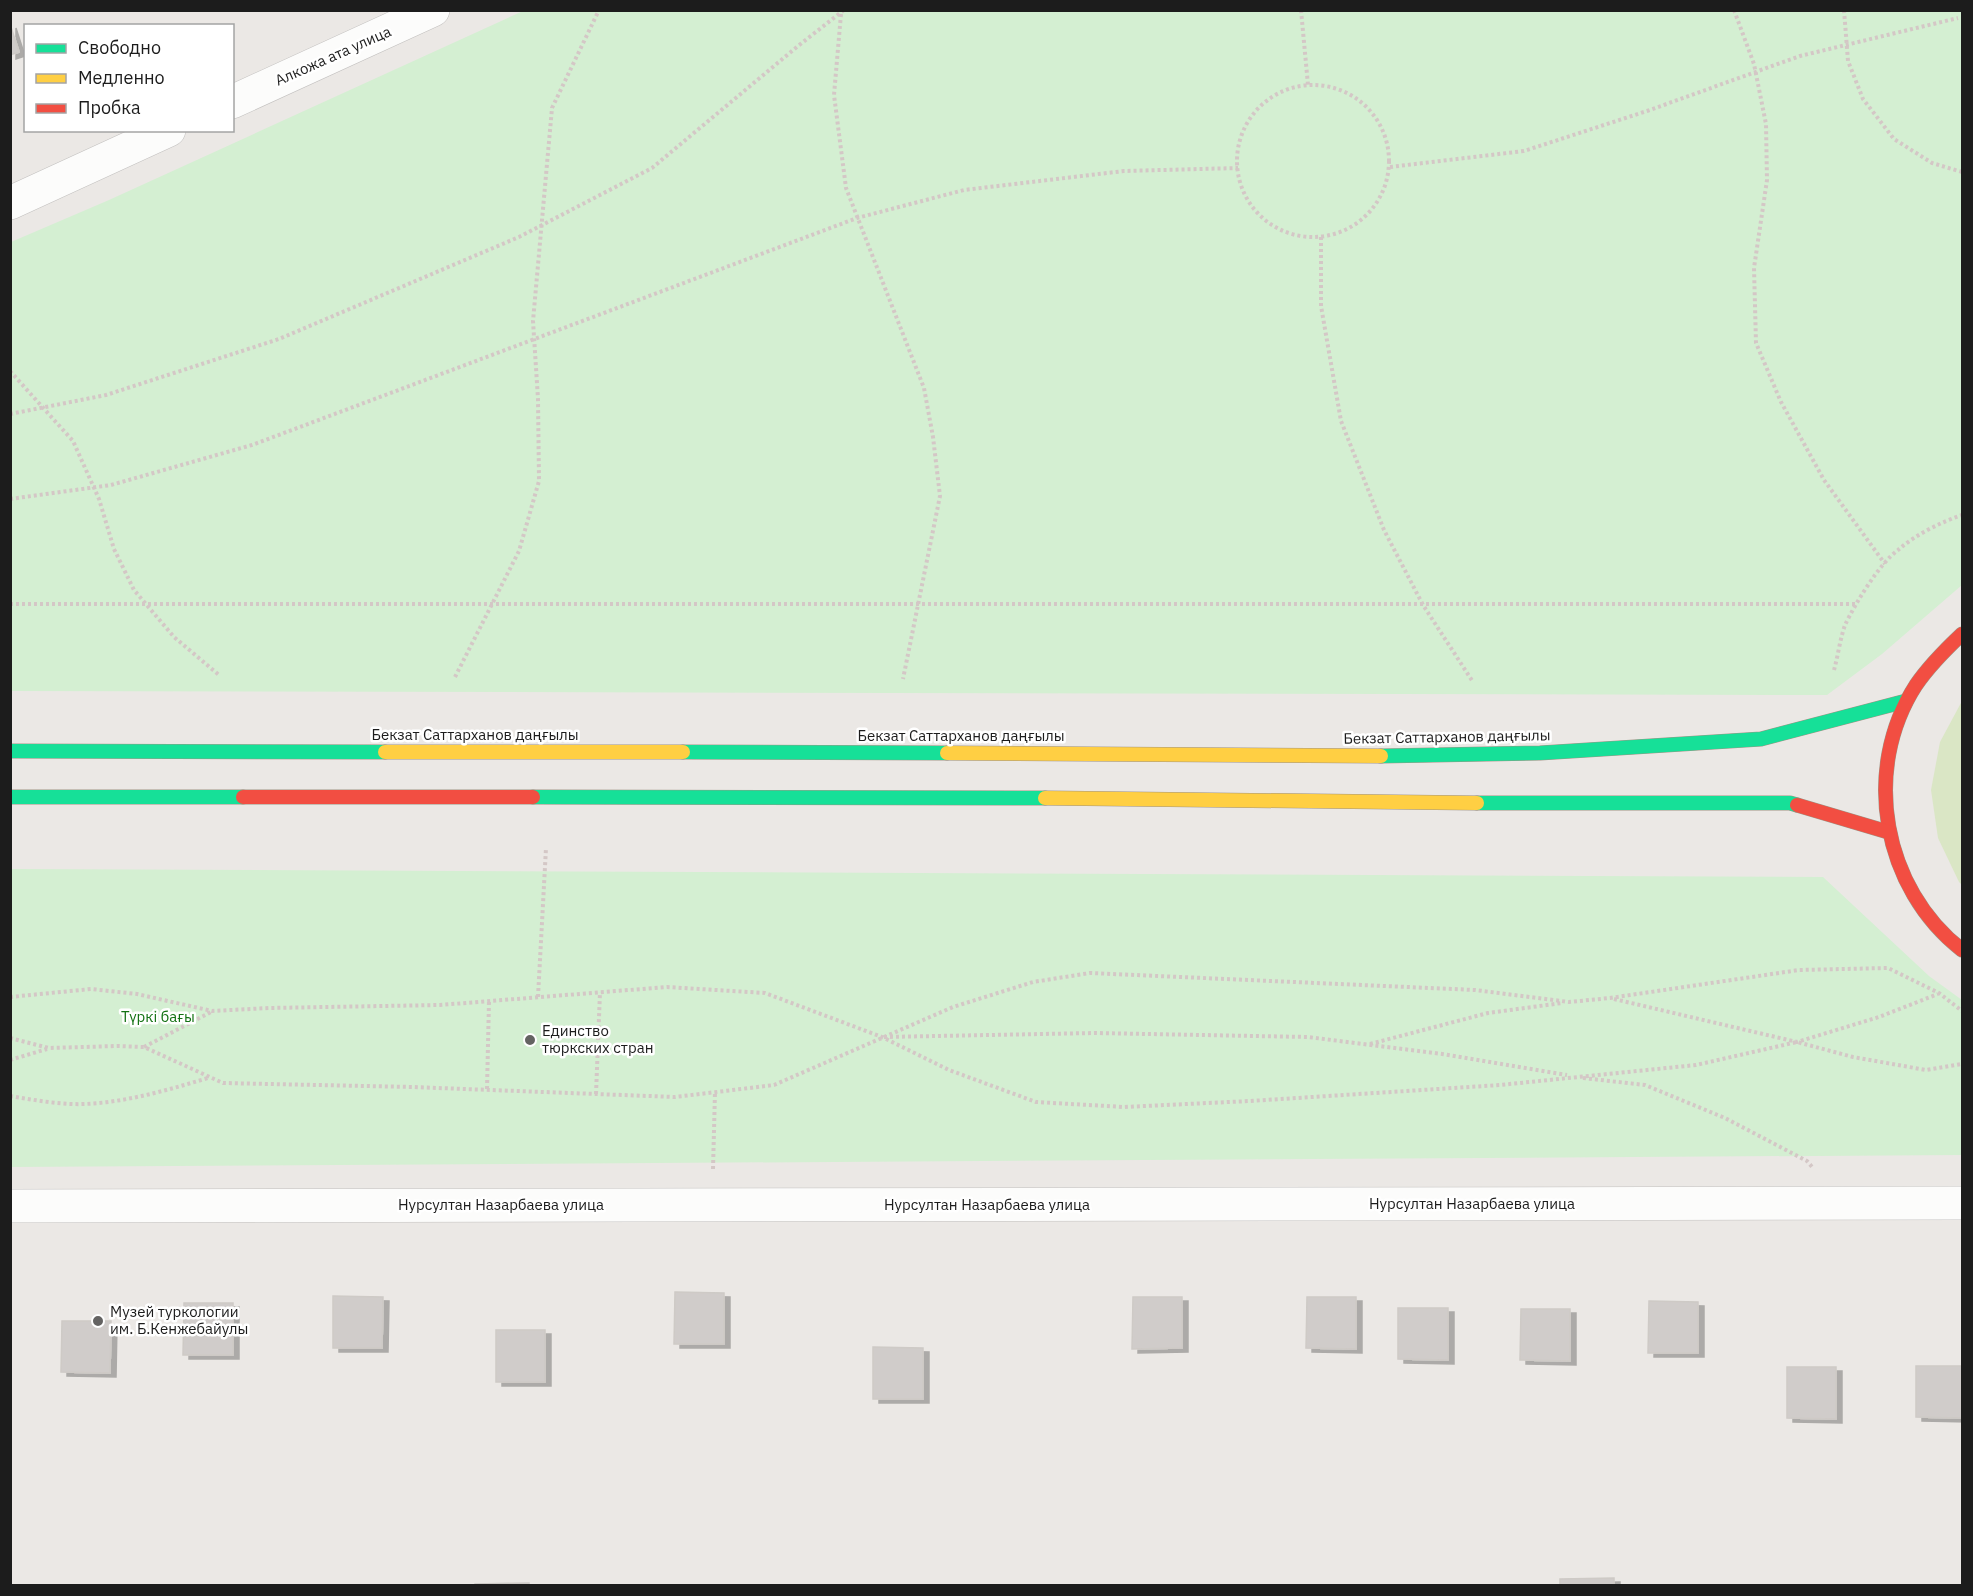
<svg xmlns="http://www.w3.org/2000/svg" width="1973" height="1596" viewBox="0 0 1973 1596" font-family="'IBM Plex Sans',sans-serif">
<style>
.grass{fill:#dae6c5}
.park{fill:#d4efd2}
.building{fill:#d0ccca;stroke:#cecac6;stroke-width:1.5;filter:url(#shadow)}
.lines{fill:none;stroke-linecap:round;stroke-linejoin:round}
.street-casing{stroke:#c2c0bf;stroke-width:34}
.fast-casing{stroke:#9f9384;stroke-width:15}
.slow-casing{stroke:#9f9384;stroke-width:15}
.jam-casing{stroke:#9f9384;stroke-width:15}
.path{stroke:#d4c7c6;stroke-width:4;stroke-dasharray:3 3;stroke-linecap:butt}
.street{stroke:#fcfcfb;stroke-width:33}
.fast{stroke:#16e098;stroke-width:14}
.slow{stroke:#ffcf43;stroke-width:14}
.jam{stroke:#f24e42;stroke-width:14}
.poi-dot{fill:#646362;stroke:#fff;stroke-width:2}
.labels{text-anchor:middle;stroke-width:5;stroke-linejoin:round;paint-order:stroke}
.street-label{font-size:15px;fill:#1c1c1c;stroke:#fff}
.park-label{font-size:15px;fill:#137213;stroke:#fff}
.poi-label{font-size:15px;fill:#1c1c1c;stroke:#fff;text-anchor:start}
</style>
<defs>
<filter id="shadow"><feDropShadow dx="6" dy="4" stdDeviation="0" flood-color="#0004"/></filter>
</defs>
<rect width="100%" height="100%" fill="#ebe8e5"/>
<!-- grass -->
<path class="grass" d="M1962 701V885L1959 882 1938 838 1931 790 1940 742Z"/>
<!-- park -->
<g class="park">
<path d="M523 11H1962V585L1882 654 1827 695 11 691V242L109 200Z"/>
<path d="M11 869 1823 877 1929 976 1962 1000V1155L11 1167Z"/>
</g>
<!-- building -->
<g class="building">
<path d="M10 24 19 52 10 55Z"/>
<path d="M675 1292 724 1293V1344H674Z"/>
<path d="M333 1296 383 1297 382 1348H333Z"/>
<path d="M1133 1297H1182V1348L1132 1349Z"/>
<path d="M1307 1297H1356V1349L1306 1348Z"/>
<path d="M1649 1301 1698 1302V1353H1648Z"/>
<path d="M184 1303H233V1355H183Z"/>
<path d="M1398 1308H1448V1360L1398 1359Z"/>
<path d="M1521 1309H1570V1361L1520 1360Z"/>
<path d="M62 1321H111L110 1373 61 1372Z"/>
<rect x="496" y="1330" width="49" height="52"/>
<path d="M873 1347 923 1348V1399H873Z"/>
<path d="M1916 1366H1962V1418L1916 1417Z"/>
<path d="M1787 1367H1836V1419L1787 1418Z"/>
<path d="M1614 1578V1586H1560V1579Z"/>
<path d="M529 1583V1586H475V1584Z"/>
</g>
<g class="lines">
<defs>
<g id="street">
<path d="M232 102 433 10"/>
<path d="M10 203 169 130"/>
<path d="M10 1206 1962 1203"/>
</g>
<g id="fast">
<path d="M10 751 385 752"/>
<path d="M683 752 947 753"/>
<path d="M1381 756 1540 753 1761 739 1906 701"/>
<path d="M10 797H243"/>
<path d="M533 797 1045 798"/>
<path d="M1477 803H1790L1797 805"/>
</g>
<g id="slow">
<path d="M385 752H683"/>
<path d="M947 753 1381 756"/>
<path d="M1045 798 1477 803"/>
</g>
<g id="jam">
<path d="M1962 634C1945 650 1929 666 1916 685 1861 770 1883 889 1962 950"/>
<path d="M243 797H533"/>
<path d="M1797 805 1888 832"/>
</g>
</defs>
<!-- street casing -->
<use href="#street" class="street-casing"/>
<!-- fast casing -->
<use href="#fast" class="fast-casing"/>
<!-- slow casing -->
<use href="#slow" class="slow-casing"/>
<!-- jam casing -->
<use href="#jam" class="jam-casing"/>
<!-- path -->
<g class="path">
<path d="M1301 10 1308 85"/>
<path d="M1734 10 1754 64 1766 124 1767 180 1754 268 1756 343 1781 402 1824 480 1885 564"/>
<path d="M1844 10 1848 61 1863 99 1894 139 1932 163 1962 172"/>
<path d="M841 14 834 95 846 188 924 388 933 437 940 496 903 679"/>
<circle cx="1313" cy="161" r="76"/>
<path d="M1390 167 1524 151 1647 111 1800 56 1958 18"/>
<path d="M1321 237V306L1341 421 1384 530 1423 605 1473 682"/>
<path d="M10 371 73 441 99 499 114 549 134 590 174 637 219 675"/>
<path d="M10 414 106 395 279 339 519 237 652 168 798 46 844 10"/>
<path d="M10 499 111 485 252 445 857 218 964 190 1124 171 1238 168"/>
<path d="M10 604H1857"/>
<path d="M1834 670C1838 656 1840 639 1845 625 1855 604 1879 564 1898 550 1915 535 1941 522 1962 515"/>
<path d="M455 677 519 551 539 481 538 399 533 321 552 108 599 10"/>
<path d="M10 997 91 989 137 994 212 1011 269 1008 440 1005 667 987 765 993 882 1037 949 1070 1036 1102 1124 1107 1250 1101 1500 1085 1696 1065 1797 1042 1853 1057 1926 1070 1962 1064"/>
<path d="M538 997 546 848"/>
<path d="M1614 999 1797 1042 1879 1017 1938 994"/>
<path d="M884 1037 1095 1033 1308 1037 1442 1054 1567 1075"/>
<path d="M10 1038 49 1048 117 1046 144 1047 223 1083 412 1087 675 1097 774 1085 953 1007 1033 982 1090 973 1475 990 1569 1002 1610 998 1799 970 1888 968 1939 993 1962 1011"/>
<path d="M1370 1044 1488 1013 1562 1003"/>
<path d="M144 1047 211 1012"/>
<path d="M10 1060 47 1049"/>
<path d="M1583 1078 1645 1085 1725 1118 1807 1161 1813 1168"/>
<path d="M487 1089 489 1001"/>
<path d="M596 1094 600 992"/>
<path d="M10 1096C35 1100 60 1105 85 1104 127 1102 168 1090 208 1078"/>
<path d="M713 1169 715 1092"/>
</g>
<!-- street -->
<use href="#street" class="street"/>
<!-- fast -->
<use href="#fast" class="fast"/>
<!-- slow -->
<use href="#slow" class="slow"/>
<!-- jam -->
<use href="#jam" class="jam"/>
</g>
<!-- markers -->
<g class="poi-dot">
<circle cx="530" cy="1040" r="6"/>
<circle cx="98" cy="1321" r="6"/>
</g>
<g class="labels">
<!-- street labels -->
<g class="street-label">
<text transform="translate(333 56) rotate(-24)" y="5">Алкожа ата улица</text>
<text x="475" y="740">Бекзат Саттарханов даңғылы</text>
<text x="961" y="741">Бекзат Саттарханов даңғылы</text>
<text transform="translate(1447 737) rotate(-1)" y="5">Бекзат Саттарханов даңғылы</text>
<text x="1472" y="1209">Нурсултан Назарбаева улица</text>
<text x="501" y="1210">Нурсултан Назарбаева улица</text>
<text x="987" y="1210">Нурсултан Назарбаева улица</text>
</g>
<!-- park labels -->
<g class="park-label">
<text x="158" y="1022">Түркі бағы</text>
</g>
<!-- poi labels -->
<g class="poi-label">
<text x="542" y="1036">Единство<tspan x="542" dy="17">тюркских стран</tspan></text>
<text x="110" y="1317">Музей туркологии<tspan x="110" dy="17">им. Б.Кенжебайулы</tspan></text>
</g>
</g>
<!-- border -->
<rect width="1973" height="1596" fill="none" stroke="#1c1c1c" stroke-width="24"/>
<!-- legend -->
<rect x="24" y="24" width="210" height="108" fill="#ffffff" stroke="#a4a4a4" stroke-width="1.5"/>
<rect x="36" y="44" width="30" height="9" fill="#16e098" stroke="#a4a4a4" stroke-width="1.5"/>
<text x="78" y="54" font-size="18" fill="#1c1c1c">Свободно</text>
<rect x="36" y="74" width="30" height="9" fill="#ffcf43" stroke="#a4a4a4" stroke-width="1.5"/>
<text x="78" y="84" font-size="18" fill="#1c1c1c">Медленно</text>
<rect x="36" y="104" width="30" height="9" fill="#f24e42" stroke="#a4a4a4" stroke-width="1.5"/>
<text x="78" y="114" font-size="18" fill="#1c1c1c">Пробка</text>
</svg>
